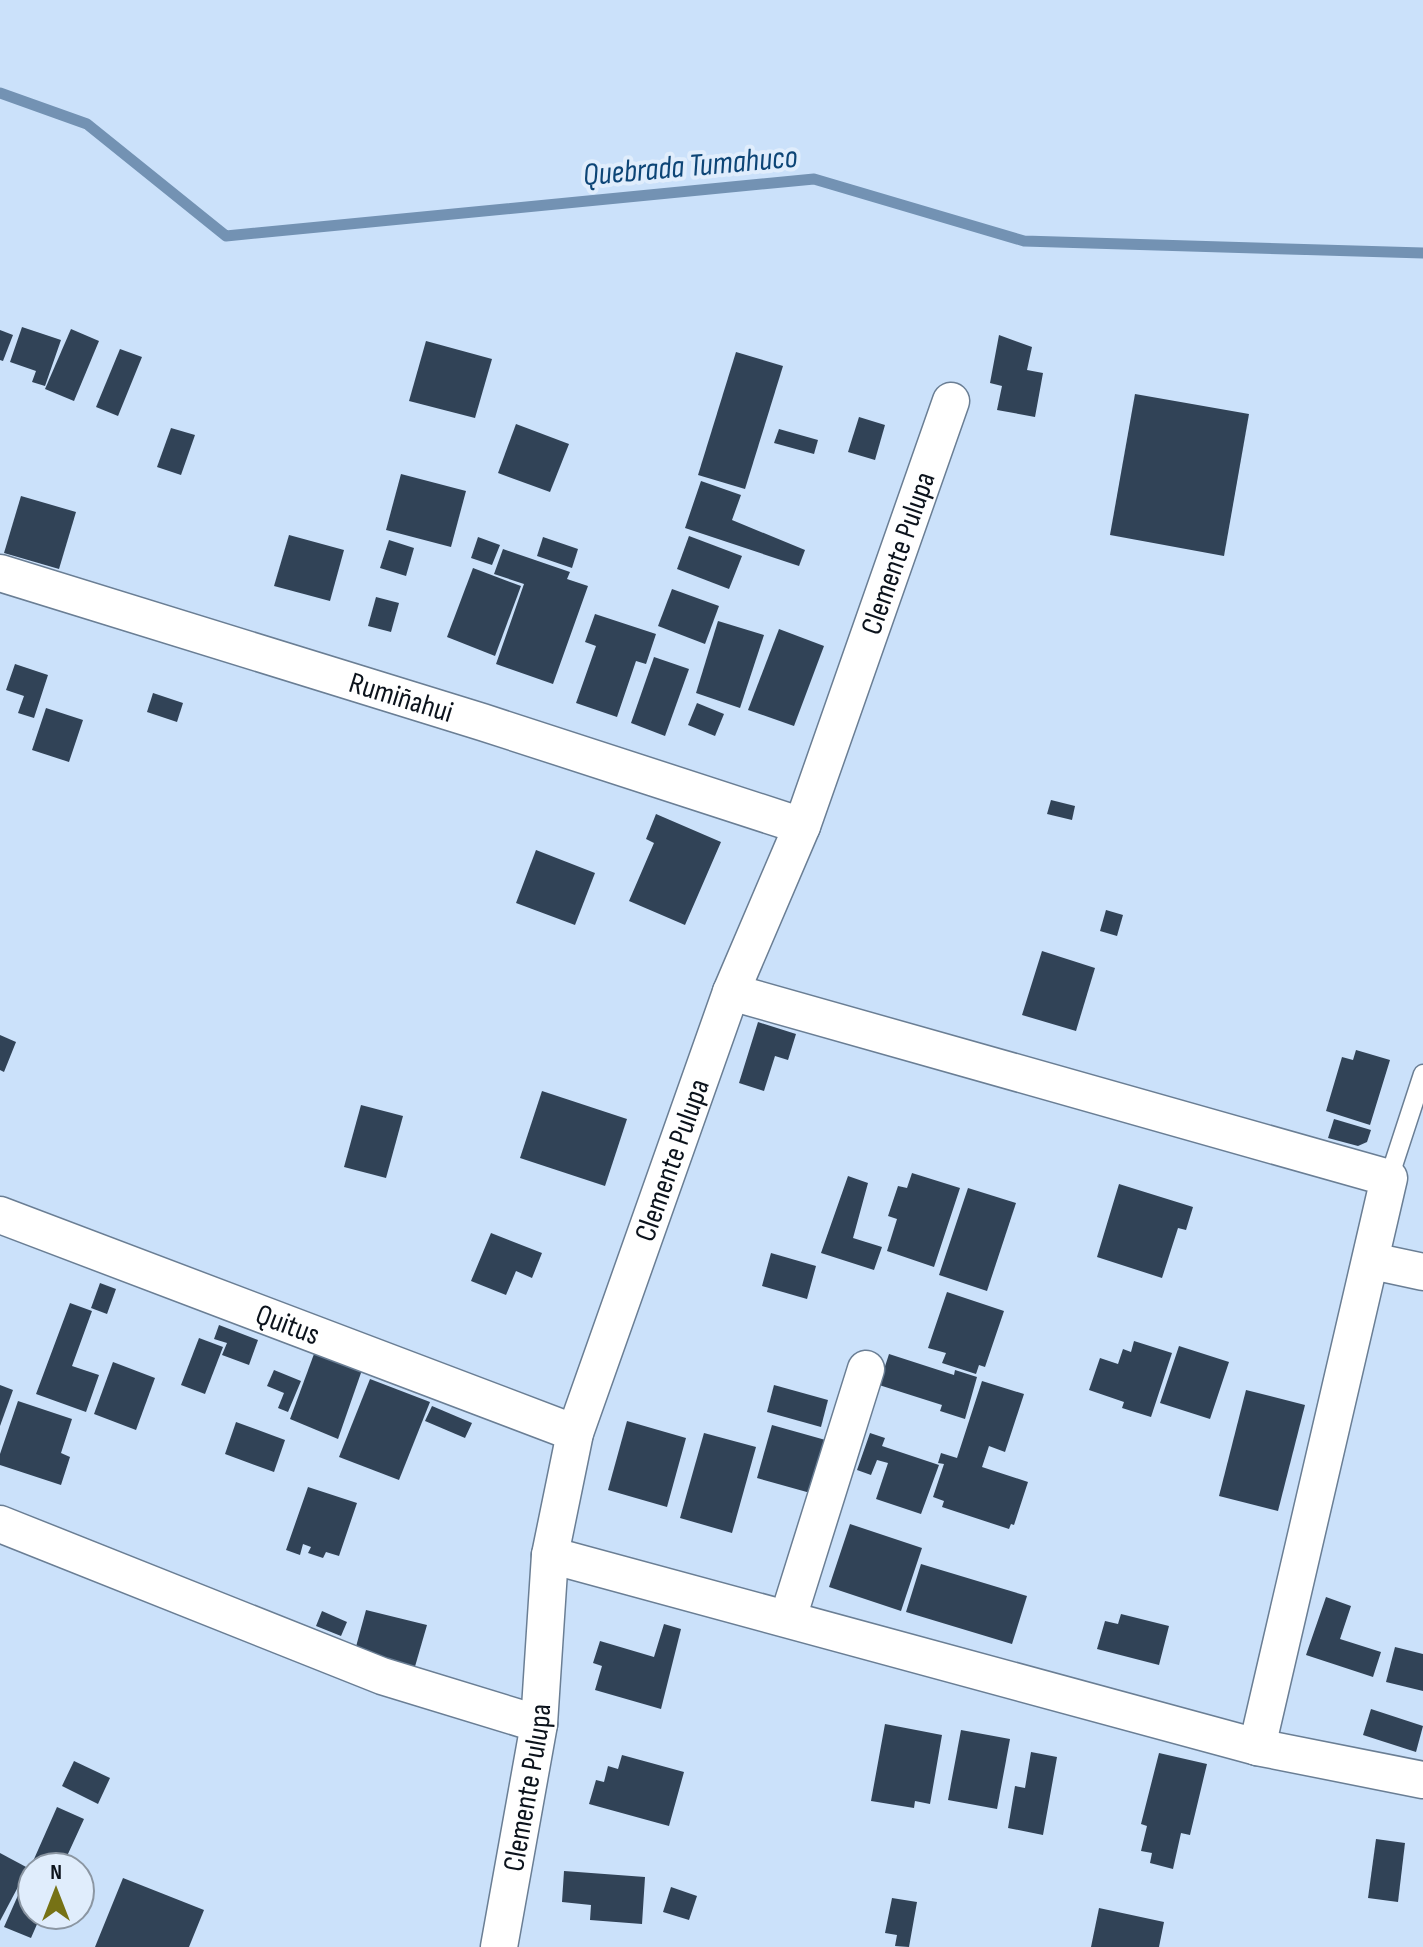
<svg xmlns="http://www.w3.org/2000/svg" width="1423" height="1947" viewBox="0 0 1423 1947" font-family="'Sofia Sans Condensed',sans-serif">
<style>
.lines{fill:none;stroke-linecap:round;stroke-linejoin:round}
.stream{stroke:#7392b3;stroke-width:11}
.building{fill:#314357}
.lane-casing{stroke:#6a7e94;stroke-width:21}
.street-casing{stroke:#6a7e94;stroke-width:39}
.lane{stroke:#fff;stroke-width:18}
.street{stroke:#fff;stroke-width:36}
.labels{text-anchor:middle;stroke-width:8;stroke-linejoin:round;paint-order:stroke}
.street-label{font-size:30px;fill:#0c131c;stroke:#e0edfc}
.water-label{font-size:32px;font-style:italic;fill:#0d4576;stroke:#e0edfc}
</style>
<rect width="100%" height="100%" fill="#cbe1fa"/>
<g class="lines">
<!-- stream -->
<path class="stream" d="M0 93 87 124 226 236 814 179 1024 241 1423 253"/>
</g>
<!-- building -->
<g class="building">
<path d="M22 327 61 340 45 386 32 382 36 371 10 362Z"/>
<path d="M71 329 99 341 74 401 45 389Z"/>
<path d="M0 330 13 335 3 361 0 360Z"/>
<path d="M999 335 1032 347 1027 370 1043 373 1035 417 997 410 1002 386 990 383Z"/>
<path d="M426 341 492 359 475 418 409 401Z"/>
<path d="M120 349 142 357 118 416 96 407Z"/>
<path d="M736 352 783 366 745 489 698 475Z"/>
<path d="M1135 394 1249 414 1224 556 1110 535Z"/>
<path d="M859 417 885 425 875 460 848 452Z"/>
<path d="M516 424 569 444 550 492 498 473Z"/>
<path d="M171 428 195 435 181 475 157 467Z"/>
<path d="M779 429 818 440 814 454 774 443Z"/>
<path d="M401 474 466 491 451 547 386 530Z"/>
<path d="M701 481 741 495 732 520 805 550 799 566 685 528Z"/>
<path d="M21 496 76 512 59 569 4 553Z"/>
<path d="M289 535 344 550 330 601 274 586Z"/>
<path d="M689 536 742 556 729 589 677 569Z"/>
<path d="M478 537 500 545 492 565 471 558Z"/>
<path d="M543 537 578 549 572 568 537 556Z"/>
<path d="M389 540 414 548 406 576 380 568Z"/>
<path d="M503 549 570 572 567 579 588 586 553 684 496 664 524 584 494 574Z"/>
<path d="M473 568 521 586 495 656 447 637Z"/>
<path d="M672 589 719 606 705 644 658 626Z"/>
<path d="M376 597 399 603 391 632 368 626Z"/>
<path d="M595 614 656 634 646 664 636 661 617 717 576 703 596 646 585 642Z"/>
<path d="M718 621 764 635 740 708 696 693Z"/>
<path d="M779 629 824 646 794 726 748 710Z"/>
<path d="M654 657 689 669 665 736 631 723Z"/>
<path d="M15 664 48 675 34 718 18 713 24 696 6 690Z"/>
<path d="M153 693 183 703 177 722 147 712Z"/>
<path d="M697 703 724 714 715 736 688 725Z"/>
<path d="M46 708 83 720 69 762 32 750Z"/>
<path d="M1051 800 1075 806 1072 820 1047 814Z"/>
<path d="M656 814 721 842 685 925 629 901 654 843 646 839Z"/>
<path d="M536 850 595 873 575 925 516 903Z"/>
<path d="M1106 910 1123 915 1117 936 1100 931Z"/>
<path d="M1042 951 1095 968 1076 1031 1022 1015Z"/>
<path d="M758 1022 796 1034 788 1060 775 1056 764 1091 739 1083Z"/>
<path d="M0 1035 16 1042 4 1072 0 1070Z"/>
<path d="M1356 1050 1390 1060 1370 1125 1326 1111 1342 1057 1353 1060Z"/>
<path d="M542 1091 627 1119 605 1186 520 1158Z"/>
<path d="M361 1105 403 1116 386 1178 344 1167Z"/>
<path d="M1334 1119 1371 1130 1367 1142 1358 1146 1328 1138Z"/>
<path d="M912 1173 960 1188 934 1267 887 1251 897 1219 888 1216 898 1186 907 1188Z"/>
<path d="M848 1176 868 1183 853 1238 882 1247 874 1270 821 1253Z"/>
<path d="M1119 1184 1193 1207 1186 1230 1178 1228 1162 1278 1097 1257Z"/>
<path d="M968 1188 1016 1203 987 1291 939 1275Z"/>
<path d="M491 1233 542 1253 532 1278 516 1271 506 1295 471 1281Z"/>
<path d="M771 1253 816 1266 807 1299 762 1286Z"/>
<path d="M100 1283 116 1289 107 1314 91 1308Z"/>
<path d="M947 1292 1004 1311 985 1367 979 1365 976 1374 942 1363 946 1353 928 1348Z"/>
<path d="M70 1303 92 1311 72 1366 99 1375 86 1412 36 1394Z"/>
<path d="M219 1325 258 1340 249 1365 222 1355 227 1343 214 1339Z"/>
<path d="M199 1338 223 1347 205 1394 181 1385Z"/>
<path d="M1134 1341 1172 1353 1151 1417 1122 1408 1124 1402 1089 1390 1100 1358 1118 1364 1123 1349 1131 1352Z"/>
<path d="M1179 1346 1229 1362 1210 1419 1160 1403Z"/>
<path d="M314 1354 362 1370 338 1439 290 1419Z"/>
<path d="M889 1354 954 1375 955 1370 977 1377 965 1419 940 1411 942 1405 879 1385Z"/>
<path d="M113 1362 155 1378 136 1430 94 1414Z"/>
<path d="M274 1370 301 1381 288 1412 278 1408 284 1393 267 1386Z"/>
<path d="M370 1379 430 1402 399 1480 339 1457Z"/>
<path d="M982 1381 1024 1394 1005 1452 989 1446 982 1467 1028 1482 1014 1525 1011 1524 1009 1529 942 1507 944 1501 933 1497 944 1464 938 1463 941 1453 957 1458Z"/>
<path d="M0 1385 13 1390 0 1426Z"/>
<path d="M774 1385 828 1400 821 1427 767 1412Z"/>
<path d="M1246 1390 1305 1405 1278 1511 1219 1496Z"/>
<path d="M18 1401 72 1419 61 1453 70 1457 61 1485 0 1465V1454Z"/>
<path d="M432 1406 472 1423 465 1438 425 1421Z"/>
<path d="M627 1421 686 1438 667 1507 608 1490Z"/>
<path d="M236 1422 285 1440 274 1472 225 1454Z"/>
<path d="M772 1425 829 1441 814 1494 757 1478Z"/>
<path d="M704 1433 756 1447 732 1533 680 1518Z"/>
<path d="M870 1433 885 1438 882 1446 939 1465 921 1514 876 1499 888 1463 877 1460 871 1475 857 1470Z"/>
<path d="M308 1487 357 1503 339 1556 326 1552 323 1558 308 1553 311 1547 303 1544 300 1555 286 1550Z"/>
<path d="M850 1524 922 1548 901 1611 829 1587Z"/>
<path d="M921 1564 1027 1596 1012 1644 906 1612Z"/>
<path d="M1326 1597 1351 1606 1340 1639 1381 1652 1373 1677 1306 1655Z"/>
<path d="M366 1610 427 1625 414 1670 354 1654Z"/>
<path d="M322 1611 347 1622 341 1636 316 1626Z"/>
<path d="M1121 1614 1169 1626 1159 1665 1097 1649 1105 1621 1118 1624Z"/>
<path d="M664 1624 681 1629 661 1709 595 1690 602 1666 593 1663 600 1641 654 1657Z"/>
<path d="M1395 1647 1423 1654V1691L1386 1682Z"/>
<path d="M1371 1709 1423 1726 1416 1752 1363 1735Z"/>
<path d="M885 1724 942 1735 930 1804 915 1801 914 1808 871 1801Z"/>
<path d="M961 1730 1010 1739 997 1809 948 1800Z"/>
<path d="M1031 1752 1057 1757 1043 1835 1008 1828 1015 1786 1025 1788Z"/>
<path d="M1159 1753 1207 1764 1190 1835 1181 1833 1173 1869 1150 1863 1152 1853 1141 1851 1147 1826 1141 1824Z"/>
<path d="M622 1755 684 1772 669 1826 589 1804 596 1780 604 1782 608 1766 618 1769Z"/>
<path d="M74 1761 110 1778 98 1804 62 1786Z"/>
<path d="M57 1807 84 1819 62 1867H32V1915H41L31 1938 4 1927Z"/>
<path d="M1376 1839 1405 1843 1398 1902 1368 1898Z"/>
<path d="M0 1853 28 1868 0 1921Z"/>
<path d="M564 1871 645 1877 642 1924 590 1920 591 1905 562 1902Z"/>
<path d="M123 1878 204 1910 189 1947H95Z"/>
<path d="M671 1887 697 1896 689 1920 663 1912Z"/>
<path d="M892 1898 917 1902 909 1947 895 1946 897 1935 885 1933Z"/>
<path d="M1099 1908 1164 1922 1159 1947H1091Z"/>
</g>
<g class="lines">
<defs>
<path id="lane" d="M1389 1178 1423 1074"/>
<g id="street">
<path id="s1" d="M0 573 482 722 802 826"/>
<path d="M731 992 1389 1178 1257 1747"/>
<path id="s2" d="M0 1215 575 1433"/>
<path d="M1372 1261 1423 1272"/>
<path d="M0 1524 382 1676 539 1724"/>
<path d="M550 1555 1257 1747 1423 1780"/>
<path d="M788 1618 866 1369"/>
<path id="s3" d="M499 1947 539 1724 550 1555 575 1433 731 992 802 826 951 401"/>
</g>
</defs>
<!-- lane casing -->
<use href="#lane" class="lane-casing"/>
<!-- street casing -->
<use href="#street" class="street-casing"/>
<!-- lane -->
<use href="#lane" class="lane"/>
<!-- street -->
<use href="#street" class="street"/>
</g>
<g class="labels">
<!-- street labels -->
<g class="street-label">
<text dy="10" stroke="none"><textPath href="#s3" startOffset="1458">Clemente Pulupa</textPath></text>
<text dy="10" stroke="none"><textPath href="#s1" startOffset="420">Rumiñahui</textPath></text>
<text dy="10" stroke="none"><textPath href="#s3" startOffset="810">Clemente Pulupa</textPath></text>
<text dy="10" stroke="none"><textPath href="#s2" startOffset="308">Quitus</textPath></text>
<text dy="10" stroke="none"><textPath href="#s3" startOffset="162">Clemente Pulupa</textPath></text>
</g>
<!-- water labels -->
<g class="water-label">
<text transform="translate(690 165) rotate(-5)" y="11">Quebrada Tumahuco</text>
</g>
</g>
<!-- north arrow -->
<g transform="translate(56 1891)"><circle r="38" fill="#e0edfc" stroke="#8b96a2" stroke-width="2"/>
<path d="M0-6L14 30L0 20L-14 30Z" fill="#767215"/>
<text y="-12" font-size="22" font-weight="bold" text-anchor="middle" fill="#0c131c">N</text>
</g>
</svg>
